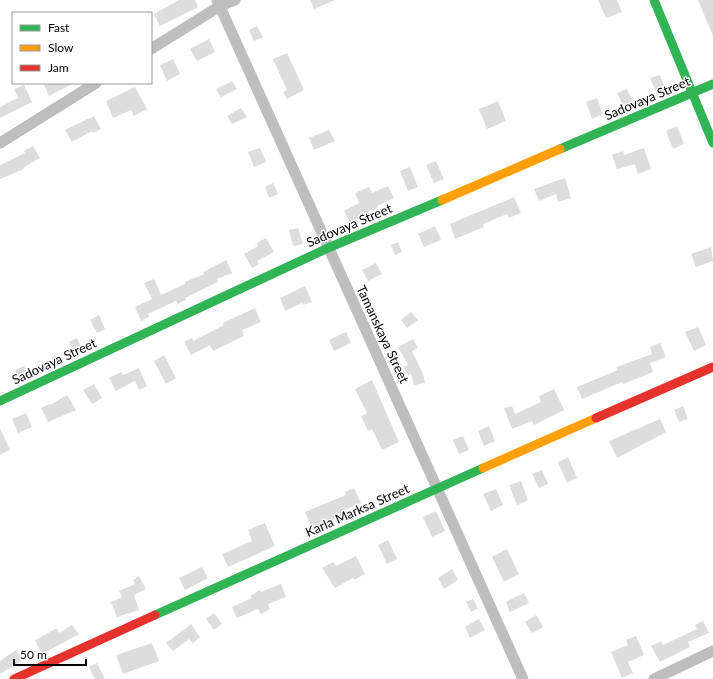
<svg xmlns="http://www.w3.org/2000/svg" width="713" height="679" viewBox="0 0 713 679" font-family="Lato,sans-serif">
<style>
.building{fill:#ddd}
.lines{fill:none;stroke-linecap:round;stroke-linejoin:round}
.street{stroke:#bebebe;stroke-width:11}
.fast{stroke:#30b455;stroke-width:9}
.slow{stroke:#ff9f0a;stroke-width:9}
.jam{stroke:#e5322d;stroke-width:9}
.labels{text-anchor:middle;stroke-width:3;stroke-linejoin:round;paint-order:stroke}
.street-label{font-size:13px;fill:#000;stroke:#fff}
</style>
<rect width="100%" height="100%" fill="#fff"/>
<!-- building -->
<g class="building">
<path d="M179 0H195L198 7 160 26 154 14Z"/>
<path d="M310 0H335L314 9Z"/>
<path d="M598 0H617L622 12 606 18Z"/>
<path d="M698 0H713V36Z"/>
<path d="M257 26 263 37 254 41 249 30Z"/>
<path d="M209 39 215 52 197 61 190 49Z"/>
<path d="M287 53 304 90 287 99 283 92 287 90 273 59Z"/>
<path d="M173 59 180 74 167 81 160 65Z"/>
<path d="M660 75 665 89 656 92 650 78Z"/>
<path d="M232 81 237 89 221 97 216 89Z"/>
<path d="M43 83H74L49 96Z"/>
<path d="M24 85 32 102 0 118V107L18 98 14 89Z"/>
<path d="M135 87 147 109 134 116 131 110 113 118 106 101Z"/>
<path d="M627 89 633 102 623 106 617 93Z"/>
<path d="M597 98 603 114 592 119 586 102Z"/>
<path d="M498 101 506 121 487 129 479 109Z"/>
<path d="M241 108 247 117 232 124 227 116Z"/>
<path d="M94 116 101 129 93 133 92 131 72 142 65 130Z"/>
<path d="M677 126 684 144 673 149 666 131Z"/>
<path d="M329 130 335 141 314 150 309 138Z"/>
<path d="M33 146 40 158 23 168 24 169 0 179V165L25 153 24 151Z"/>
<path d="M260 148 266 162 254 167 248 152Z"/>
<path d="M644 148 651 169 638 174 635 164 617 169 612 155 623 151 624 155Z"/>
<path d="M436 161 444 179 434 183 426 165Z"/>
<path d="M410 167 418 187 408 191 400 171Z"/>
<path d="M565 178 571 198 558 202 556 194 539 201 534 189Z"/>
<path d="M273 183 278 194 269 198 265 187Z"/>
<path d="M388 186 394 198 377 206 378 208 360 215 361 217 350 222 344 211 359 203 355 193 369 187 372 193Z"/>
<path d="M514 197 521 213 509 218 507 214 483 224 484 227 455 239 450 224Z"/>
<path d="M435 226 441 240 424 247 418 234Z"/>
<path d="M298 228 303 244 293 246 289 230Z"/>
<path d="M266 238 274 252 257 261 259 264 252 268 244 254 258 246 257 243Z"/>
<path d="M398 242 402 252 395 255 391 245Z"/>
<path d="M711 247 713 261 696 267 691 254Z"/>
<path d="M226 260 232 273 217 279 218 282 185 298 186 300 177 304 176 301 148 314 149 317 141 321 135 307 152 299 144 283 154 279 161 295 185 284V282L204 274 203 272Z"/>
<path d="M376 263 382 274 368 281 362 270Z"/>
<path d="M305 286 312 302 303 305 302 303 285 311 280 298Z"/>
<path d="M255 308 261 322 242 330 244 336 213 351 210 345 191 355 184 342 192 338 193 341 224 325 223 323Z"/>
<path d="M411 312 418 320 407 328 401 320Z"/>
<path d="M99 315 105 329 97 333 90 320Z"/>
<path d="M698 327 706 345 694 351 685 332Z"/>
<path d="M346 332 351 343 334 351 329 340Z"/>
<path d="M77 338 83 350 75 354 69 342Z"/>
<path d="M413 339 418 348 412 351 423 374 425 383 414 385 411 374 408 375 404 366 408 365 398 347Z"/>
<path d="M660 343 666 357 650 363 653 372 623 384 622 382 582 399 577 387 618 370 616 367 652 354 650 347Z"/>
<path d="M164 355 176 378 166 384 154 361Z"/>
<path d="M24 366 29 377 21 381 15 370Z"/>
<path d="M139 368 147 386 139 390 135 381 116 391 109 378 121 372 123 375Z"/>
<path d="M372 380 399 442 382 450 372 429 368 431 361 416 367 413 355 389Z"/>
<path d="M94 384 102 398 92 404 83 390Z"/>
<path d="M554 389 564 410 534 425 532 421 512 429 504 408 512 406 515 414 541 402 539 396Z"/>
<path d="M67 395 76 410 48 422 41 408 49 404 50 405Z"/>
<path d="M683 406 688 419 679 422 674 410Z"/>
<path d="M26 413 32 427 18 433 12 419Z"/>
<path d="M660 419 666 432 617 458 609 441Z"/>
<path d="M489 426 495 441 484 446 478 431Z"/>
<path d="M0 428 10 450 0 455Z"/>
<path d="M463 436 469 450 459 454 453 440Z"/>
<path d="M568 457 577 478 567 483 558 462Z"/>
<path d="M542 470 548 484 539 488 532 474Z"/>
<path d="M521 481 528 500 517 505 509 485Z"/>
<path d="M354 488 361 503 344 510 346 514 312 528 305 512 346 495 345 492Z"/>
<path d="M496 489 503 505 491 511 483 494Z"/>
<path d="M436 511 445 531 432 537 423 517Z"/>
<path d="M265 523 275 546 228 567 222 554 252 541 248 530Z"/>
<path d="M388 540 397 559 387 564 378 545Z"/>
<path d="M507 549 519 574 504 582 492 557Z"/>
<path d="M356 556 365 574 354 580 353 578 335 588 322 568 333 562 336 566Z"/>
<path d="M202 567 208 578 185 590 179 578Z"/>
<path d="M452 569 458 580 444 589 438 578Z"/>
<path d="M139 576 146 589 134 595 139 610 117 617 111 602 122 597 119 591 135 584 133 580Z"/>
<path d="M281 584 286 597 268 604 270 609 261 614 258 609 237 618 232 607 252 598 250 596 260 590 261 592Z"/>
<path d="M524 593 529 603 510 612 506 602Z"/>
<path d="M473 599 478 608 471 612 466 602Z"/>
<path d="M214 613 222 624 214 630 206 619Z"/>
<path d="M536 615 543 627 532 633 525 622Z"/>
<path d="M479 619 485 630 470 638 465 627Z"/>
<path d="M703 621 709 633 688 642 690 647 660 662 651 646 661 641 663 645 697 629 695 625Z"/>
<path d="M191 624 200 637 193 643 189 639 173 651 166 643Z"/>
<path d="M72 625 79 634 42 654 35 640 57 628 59 633Z"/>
<path d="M636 636 644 655 628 662 633 673 622 678 611 652 628 645 626 640Z"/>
<path d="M152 643 159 661 123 674 116 655Z"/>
<path d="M16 650 23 660 0 674V661Z"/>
<path d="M97 663 105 679H95L89 667Z"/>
</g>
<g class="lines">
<!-- street -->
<g class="street">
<path d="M217 0 523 679"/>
<path d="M151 49 220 6 235 0"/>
<path d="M0 143 96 83"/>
<path d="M654 679 713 651"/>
</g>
<!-- fast -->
<g class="fast">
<path d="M654 0 713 143"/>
<path d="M560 149 713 84"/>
<path d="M0 401 328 248 442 200"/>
<path d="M155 615 483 468"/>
</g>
<!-- slow -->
<g class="slow">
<path d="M442 200 560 149"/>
<path d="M483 468 596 418"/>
</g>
<!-- jam -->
<g class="jam">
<path d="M596 418 713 367"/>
<path d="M14 679 155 615"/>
</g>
</g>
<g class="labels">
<!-- street labels -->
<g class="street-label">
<text transform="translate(647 98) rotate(-23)" y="5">Sadovaya Street</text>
<text transform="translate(349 225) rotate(-23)" y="5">Sadovaya Street</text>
<text transform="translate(383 334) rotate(65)" y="5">Tamanskaya Street</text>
<text transform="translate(54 361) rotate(-25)" y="5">Sadovaya Street</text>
<text transform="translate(357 510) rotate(-24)" y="5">Karla Marksa Street</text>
</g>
</g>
<!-- legend -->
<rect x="12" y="12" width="140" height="72" fill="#ffffff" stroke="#999999"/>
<rect x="20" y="25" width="20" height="6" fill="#30b455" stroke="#999999"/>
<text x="48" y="32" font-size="12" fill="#000000">Fast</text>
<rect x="20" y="45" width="20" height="6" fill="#ff9f0a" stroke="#999999"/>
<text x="48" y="52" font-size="12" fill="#000000">Slow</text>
<rect x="20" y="65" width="20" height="6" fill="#e5322d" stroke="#999999"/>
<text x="48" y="72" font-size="12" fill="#000000">Jam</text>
<!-- scale -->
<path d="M14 659v6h72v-6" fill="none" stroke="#000000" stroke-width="2"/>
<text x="20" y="659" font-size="12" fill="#000000" stroke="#ffffff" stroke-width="3" paint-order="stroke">50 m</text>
</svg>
